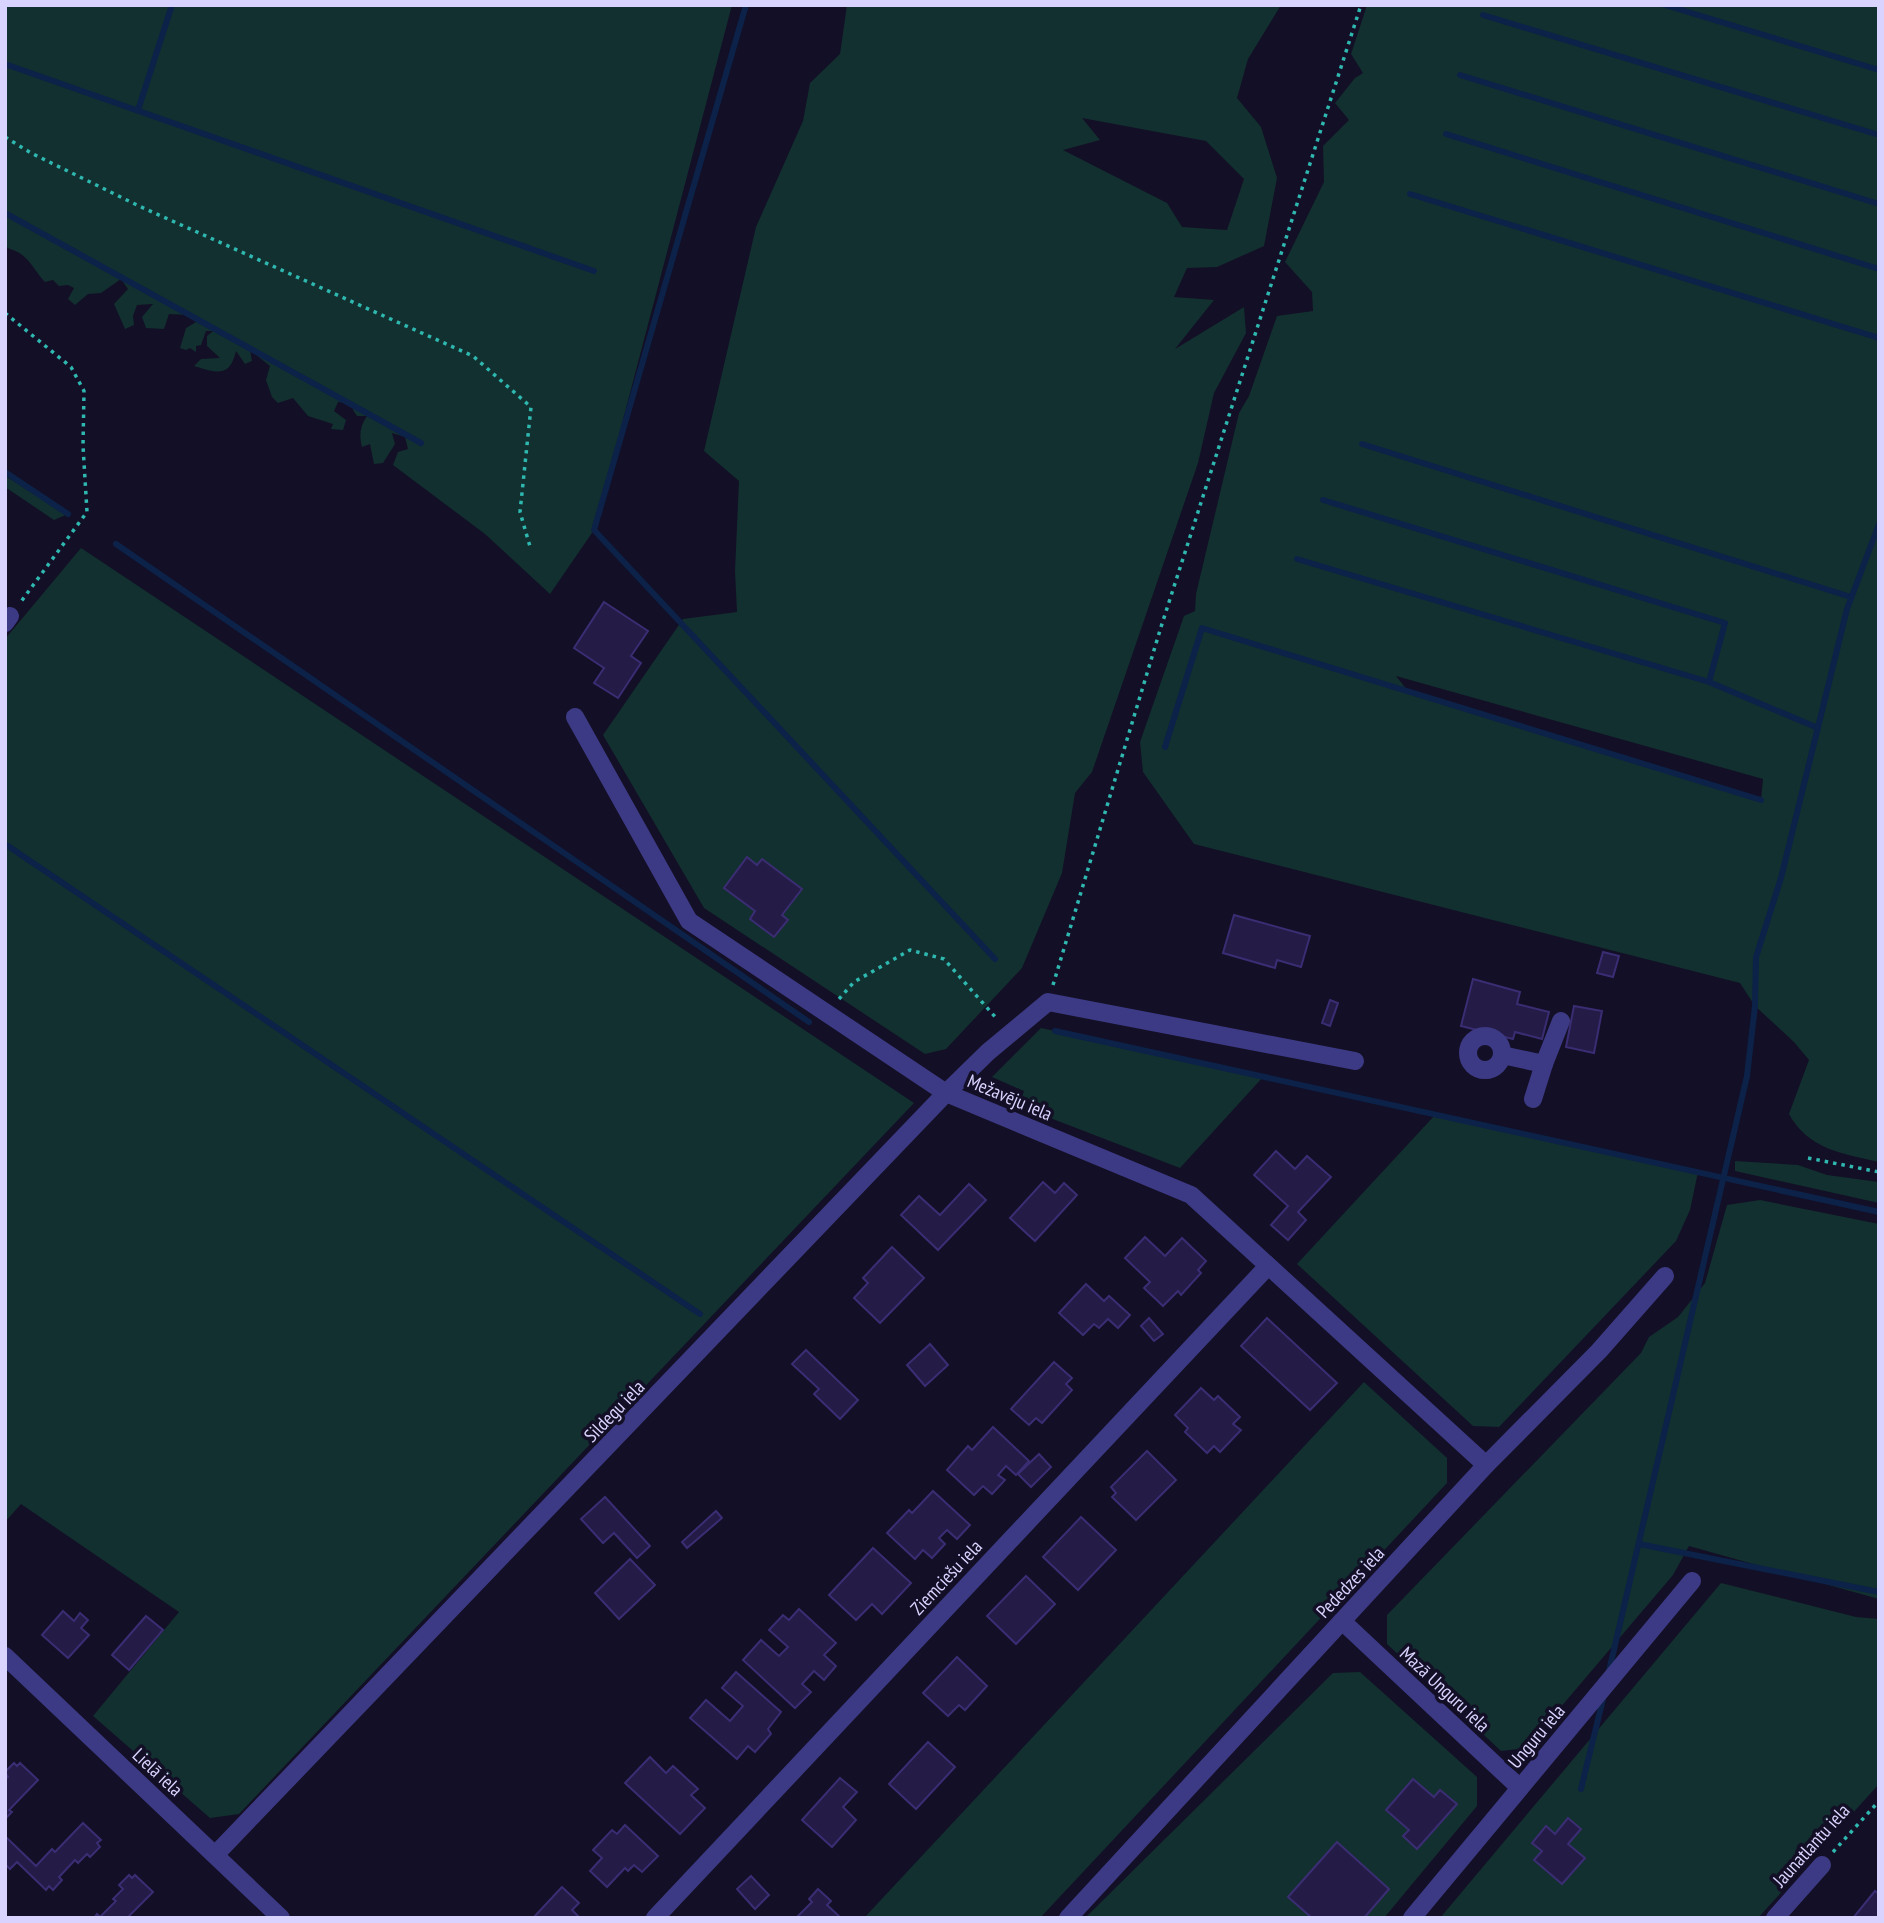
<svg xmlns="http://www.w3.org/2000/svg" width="1884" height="1923" viewBox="0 0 1884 1923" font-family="'PT Sans Narrow',sans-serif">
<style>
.green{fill:#12302f;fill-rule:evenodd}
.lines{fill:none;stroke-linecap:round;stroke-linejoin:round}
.stream{stroke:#0c2248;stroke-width:6}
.building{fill:#241b47;stroke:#3b2d73;stroke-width:2}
.path{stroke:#2fb8b0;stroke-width:3.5;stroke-dasharray:3.5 5;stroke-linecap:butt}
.minor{stroke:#3d3a85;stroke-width:18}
.labels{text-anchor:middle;stroke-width:7;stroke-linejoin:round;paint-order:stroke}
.street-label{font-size:19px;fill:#d9d4ff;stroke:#130f26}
</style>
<rect width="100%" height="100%" fill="#130f26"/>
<!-- green -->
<g class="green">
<path d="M5 5H732L594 530 550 594 485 534 393 465 398 452 408 449 405 437 392 433 395 444 383 463 374 464 370 444 362 447C359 435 360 426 367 416H357L353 410V403L338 402 334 411 346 420 343 430 331 429 333 424 308 416 293 398 278 403 272 397 266 380 270 366 250 350 252 361 245 364 236 351C230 378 216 373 194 366L201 359 220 358 207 346V336L213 331H206L201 345 196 346V352L190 348 186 350 180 348 186 328 196 322 188 315 169 314 164 329 146 328 142 317 153 304 137 305 133 316 134 325 125 329 114 304 128 289 121 279 101 293 88 294 75 305 68 299 74 288 68 285 59 286 53 280 45 282C36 273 32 262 21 254 16 250 10 250 5 246Z"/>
<path d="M847 5H1281L1248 59 1237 98 1261 127 1277 178 1264 246 1217 267 1187 268 1174 297 1214 300 1175 349 1244 307 1246 333 1214 393 1198 463 1092 772 1075 793 1062 873 1022 968 946 1049 925 1054 704 908 603 735 683 619 737 612 735 571 739 481 704 451 756 227 803 121 810 83 840 54ZM1082 118 1206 141 1244 179 1227 230 1182 227 1167 203 1063 150 1100 140Z"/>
<path d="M1367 5H1879V1162C1843 1154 1808 1149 1789 1114L1809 1060 1794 1042 1755 1006 1740 983 1194 844 1143 772 1140 742 1184 616 1195 611 1196 594 1239 413 1249 396 1277 316 1313 311 1312 292 1285 262 1324 182 1323 146 1349 120 1335 103 1355 78 1363 73 1351 54ZM1396 676 1763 779 1761 800 1408 691Z"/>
<path d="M5 476 68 514 54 520 5 487Z"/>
<path d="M81 548 914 1103 239 1814 210 1818 93 1716 179 1612 21 1504 5 1522V639Z"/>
<path d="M1041 1028 1055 1031 1263 1077 1180 1168 1019 1106 1024 1091 992 1077Z"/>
<path d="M1435 1115 1698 1172 1690 1210 1676 1241 1499 1427 1473 1426 1297 1264Z"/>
<path d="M1735 1161 1798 1165 1827 1175 1879 1182V1203L1735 1171Z"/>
<path d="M1760 1200 1879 1224V1599L1689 1546 1673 1575 1526 1748 1501 1751 1387 1644V1615L1641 1353 1649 1337 1678 1317 1705 1283 1727 1205Z"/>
<path d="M1364 1382 1447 1458V1483L1040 1918H864Z"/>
<path d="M1721 1583 1856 1617 1879 1619V1784L1758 1918H1440Z"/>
<path d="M1360 1672 1477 1777V1806L1384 1918H1090L1087 1916 1333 1673Z"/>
</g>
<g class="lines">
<!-- stream -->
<g class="stream">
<path d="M746 5 594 530 995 959"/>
<path d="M1665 5 1879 70"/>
<path d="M1483 15 1879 135"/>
<path d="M5 64 594 271"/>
<path d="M1460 75 1879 204"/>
<path d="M138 110 172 5"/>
<path d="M1446 134 1879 269"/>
<path d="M1410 194 1879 338"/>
<path d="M5 213 421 443"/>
<path d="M1362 444 1851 597"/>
<path d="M5 472 68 514"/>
<path d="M1323 500 1725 623 1709 682"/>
<path d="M116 544 809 1022"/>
<path d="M1297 559 1709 682 1818 728"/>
<path d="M1165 747 1202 628 1761 800"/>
<path d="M5 844 700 1314"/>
<path d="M1055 1031 1879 1212"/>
<path d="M1639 1544 1879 1592"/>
<path d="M1609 1671 1747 1076 1755 1006 1756 957 1781 878 1847 609 1879 524"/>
<path d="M1581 1789 1603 1699"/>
</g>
</g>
<!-- building -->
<g class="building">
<path d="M604 602 648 631 631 656 641 663 618 698 594 683 604 668 574 648Z"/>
<path d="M747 857 757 865 762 859 802 889 782 915 788 920 774 937 750 919 755 911 724 888Z"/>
<path d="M1234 915 1310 936 1301 967 1277 960 1275 968 1223 953Z"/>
<path d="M1603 952 1619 956 1613 977 1597 973Z"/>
<path d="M1473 979 1520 992 1517 1004 1549 1012 1542 1039 1515 1032 1513 1039 1461 1026Z"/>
<path d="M1330 1000 1338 1003 1330 1026 1322 1023Z"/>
<path d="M1574 1006 1602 1011 1594 1053 1566 1047Z"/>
<path d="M1276 1151 1295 1169 1307 1156 1331 1177 1298 1212 1306 1220 1288 1240 1271 1225 1288 1206 1254 1175Z"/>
<path d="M1043 1182 1055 1193 1064 1183 1077 1195 1035 1241 1010 1218Z"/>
<path d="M969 1184 986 1200 938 1250 901 1215 919 1196 940 1215Z"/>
<path d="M1145 1237 1165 1256 1182 1238 1206 1261 1198 1270 1201 1273 1181 1295 1178 1291 1163 1306 1144 1288 1150 1282 1125 1258Z"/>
<path d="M892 1247 924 1278 880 1323 854 1298 868 1283 863 1278Z"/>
<path d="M1086 1284 1104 1301 1109 1296 1130 1315 1118 1328 1108 1319 1099 1328 1094 1324 1083 1335 1059 1313Z"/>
<path d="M1149 1318 1163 1334 1154 1341 1141 1326Z"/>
<path d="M1267 1318 1337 1383 1310 1410 1241 1346Z"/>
<path d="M930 1344 948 1365 925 1386 907 1365Z"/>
<path d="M806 1350 858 1400 840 1419 814 1394 819 1389 792 1364Z"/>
<path d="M1054 1362 1072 1378 1066 1384 1072 1390 1042 1423 1036 1418 1029 1425 1011 1409Z"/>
<path d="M1201 1388 1214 1400 1218 1396 1240 1417 1233 1424 1241 1430 1220 1452 1214 1446 1207 1453 1185 1432 1188 1428 1175 1415Z"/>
<path d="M993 1427 1029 1461 1016 1475 1006 1466 998 1475 1005 1480 992 1494 983 1486 974 1495 947 1470 968 1446 972 1450Z"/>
<path d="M1147 1451 1176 1480 1136 1520 1112 1497 1116 1493 1111 1487Z"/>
<path d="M1039 1454 1051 1467 1031 1487 1018 1474Z"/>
<path d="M933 1491 970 1525 957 1539 947 1530 939 1538 945 1544 932 1558 923 1550 915 1559 887 1533 909 1510 912 1513Z"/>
<path d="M605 1497 650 1546 637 1558 614 1533 603 1543 581 1519Z"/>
<path d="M716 1511 722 1518 687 1548 682 1542Z"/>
<path d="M1081 1517 1116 1550 1078 1590 1043 1557Z"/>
<path d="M873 1548 911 1583 882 1614 872 1604 856 1620 829 1595Z"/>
<path d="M630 1559 655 1585 619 1619 595 1593Z"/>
<path d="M1026 1576 1055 1604 1016 1644 987 1616Z"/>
<path d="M799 1609 836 1643 824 1655 836 1666 824 1680 814 1671 802 1684 811 1692 795 1708 743 1660 761 1640 779 1656 788 1647 769 1630 783 1615 789 1620Z"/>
<path d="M63 1611 74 1621 80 1613 88 1620 81 1628 89 1635 68 1658 42 1635Z"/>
<path d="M146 1616 163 1630 129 1670 112 1655Z"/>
<path d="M957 1657 987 1686 965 1710 959 1705 948 1716 923 1693Z"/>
<path d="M736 1672 781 1712 768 1729 771 1734 755 1752 748 1746 737 1759 690 1718 706 1700 730 1721 743 1706 722 1688Z"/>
<path d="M928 1742 955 1767 916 1809 889 1784Z"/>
<path d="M650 1757 666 1773 673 1766 698 1789 691 1795 705 1808 680 1834 625 1783Z"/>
<path d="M14 1763 17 1766 20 1763 38 1780 9 1810 12 1812 5 1819V1779L8 1777 5 1772Z"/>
<path d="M840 1778 857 1792 843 1807 856 1820 832 1847 802 1820Z"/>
<path d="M1413 1779 1434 1797 1440 1790 1457 1804 1417 1849 1403 1836 1409 1830 1386 1810Z"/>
<path d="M1568 1818 1581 1829 1568 1844 1585 1858 1562 1884 1534 1860 1542 1851 1532 1843 1546 1826 1555 1834Z"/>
<path d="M83 1823 101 1840 97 1843 100 1847 90 1857 87 1854 78 1863 75 1860 59 1877 62 1880 53 1890 49 1886 46 1890 17 1862 10 1869 5 1864V1836L36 1866 52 1849 55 1852Z"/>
<path d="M625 1825 658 1856 642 1872 634 1865 628 1871 625 1868 607 1887 590 1871 602 1858 593 1850 612 1830 617 1834Z"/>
<path d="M1337 1842 1389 1889 1364 1918H1312L1288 1897Z"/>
<path d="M129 1875 132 1878 135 1875 153 1892 127 1918H94L97 1914 100 1917 116 1901 113 1899 123 1889 119 1885Z"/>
<path d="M751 1876 769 1895 755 1909 737 1889Z"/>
<path d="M562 1887 579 1903 572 1910 580 1918H533Z"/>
<path d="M818 1889 831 1901 827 1905 840 1917 796 1918 812 1902 809 1899Z"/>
<path d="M1875 1891 1879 1894V1918H1853Z"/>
</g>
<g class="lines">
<!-- path -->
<g class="path">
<path d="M5 137 31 153 139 206 473 356 531 407 520 512 531 550"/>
<path d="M5 313 71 367 84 391 83 446 87 512 20 603"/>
<path d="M1053 985 1161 627 1361 5"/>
<path d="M839 999 854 982 910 950 944 959 997 1019"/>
<path d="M1808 1158 1879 1172"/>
<path d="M1833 1852 1879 1801"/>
</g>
<!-- minor -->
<g class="minor">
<path d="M5 623 10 616"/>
<path d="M575 717 689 921 946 1093 1191 1195 1486 1465"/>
<circle cx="1485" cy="1053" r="17"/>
<path d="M1502 1055 1544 1064 1533 1099"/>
<path d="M1544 1064 1561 1021"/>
<path d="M1342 1621 1520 1788"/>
<path d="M5 1656 281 1918"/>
<path d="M215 1855 946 1093 988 1052 1048 1002 1355 1061"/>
<path d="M655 1918 1268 1266"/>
<path d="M1068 1918 1486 1465 1599 1351 1665 1276"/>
<path d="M1412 1918 1692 1581"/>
<path d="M1775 1918 1822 1865"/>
</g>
</g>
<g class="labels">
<!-- street labels -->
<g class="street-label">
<text transform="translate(1010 1097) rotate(23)" y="7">Mežavēju iela</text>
<text transform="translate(614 1411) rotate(-46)" y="7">Sildegu iela</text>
<text transform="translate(946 1577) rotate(-47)" y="7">Ziemciešu iela</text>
<text transform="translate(1350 1582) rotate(-47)" y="7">Pededzes iela</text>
<text transform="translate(1445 1689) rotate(43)" y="7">Mazā Unguru iela</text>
<text transform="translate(1536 1736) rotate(-50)" y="7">Unguru iela</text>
<text transform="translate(158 1772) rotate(43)" y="7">Lielā iela</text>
<text transform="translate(1811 1845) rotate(-48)" y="7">Jaunatlantu iela</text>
</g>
</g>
<!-- border -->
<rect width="1884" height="1923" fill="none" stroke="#d9d4ff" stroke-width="14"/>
</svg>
